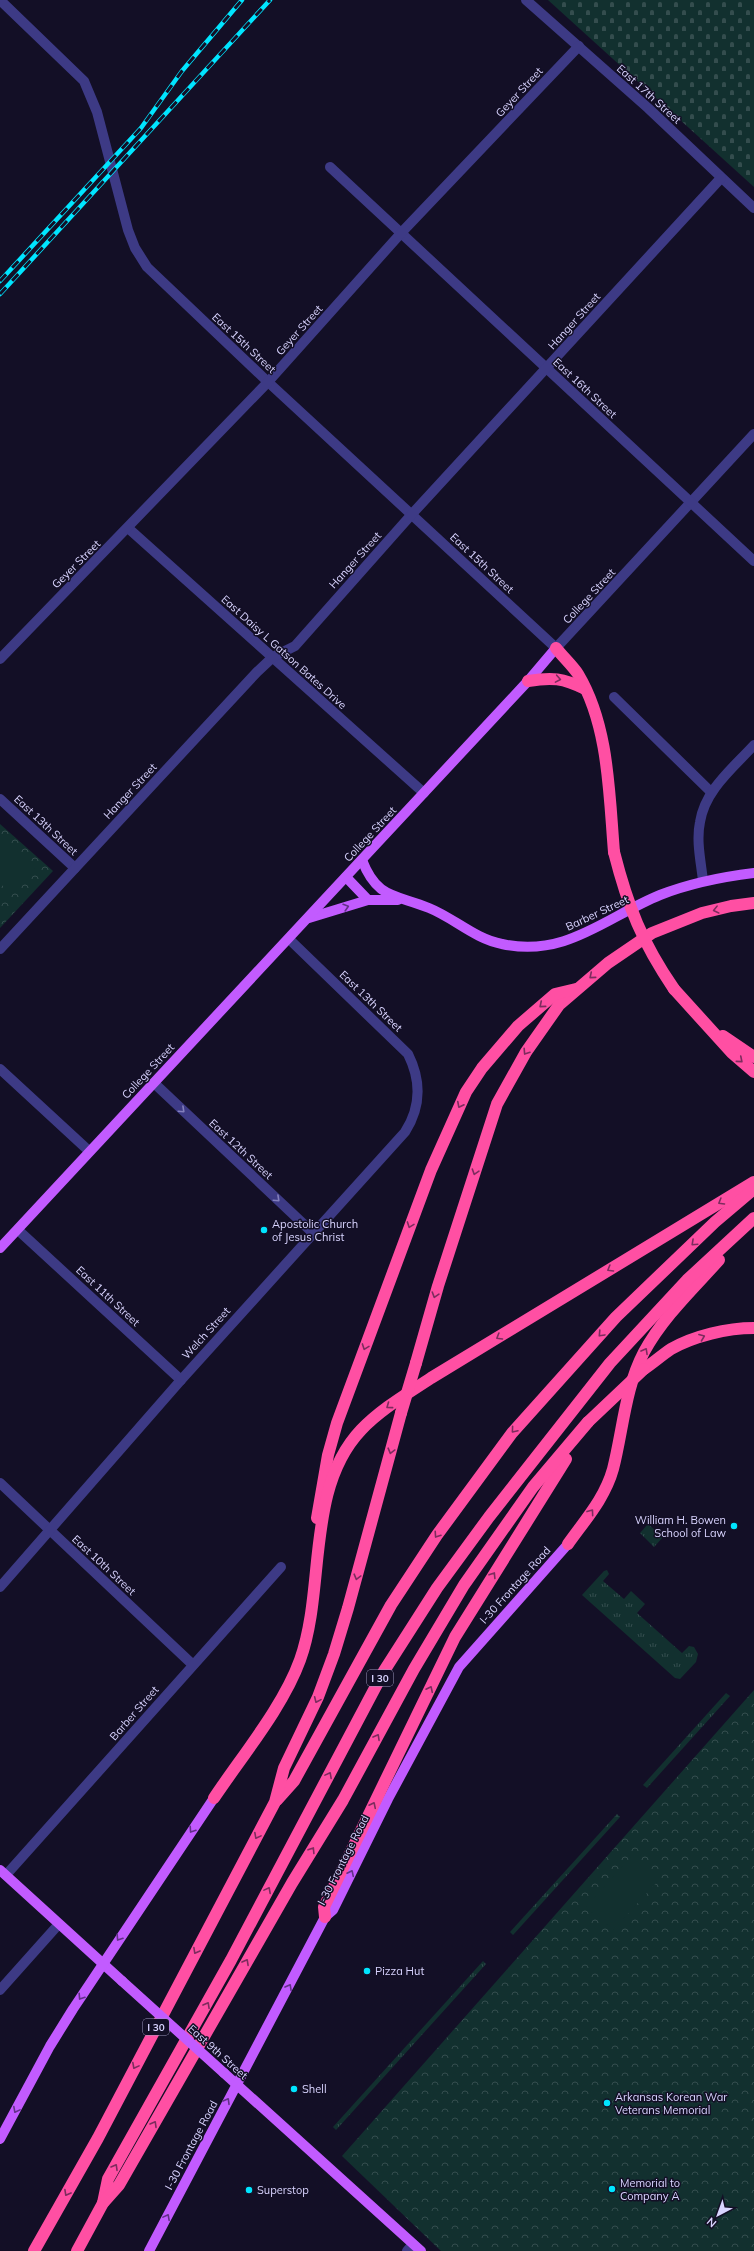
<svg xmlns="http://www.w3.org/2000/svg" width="754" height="2251" viewBox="0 0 754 2251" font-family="Mulish,sans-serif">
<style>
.grass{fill:url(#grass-tufts)}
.cemetery{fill:url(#cemetery-stones)}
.park{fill:url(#park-crowns)}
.pitch{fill:#12302f}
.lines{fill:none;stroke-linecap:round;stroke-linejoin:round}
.minor{stroke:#3d3a85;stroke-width:10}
.major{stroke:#c25bff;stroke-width:10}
.highway{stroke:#ff4fa3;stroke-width:12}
.rail-casing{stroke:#00e5ff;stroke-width:4.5}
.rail{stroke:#130f26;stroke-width:3;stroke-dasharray:9;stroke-linecap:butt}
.major-bridge{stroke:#c25bff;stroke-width:10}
.highway-bridge{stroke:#ff4fa3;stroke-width:12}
.oneway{stroke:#7d2c5e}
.oneway2{stroke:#623188}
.oneway3{stroke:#837fbc}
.poi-dot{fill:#00e5ff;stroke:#130f26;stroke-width:1.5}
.labels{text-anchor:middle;stroke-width:3;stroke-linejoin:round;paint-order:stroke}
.shield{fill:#130f26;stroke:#9e99be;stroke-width:1}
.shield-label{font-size:10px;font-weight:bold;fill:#d9d4ff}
.street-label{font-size:11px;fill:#d9d4ff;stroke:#130f26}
.poi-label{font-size:11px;fill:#d9d4ff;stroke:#130f26;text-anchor:start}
</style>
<defs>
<pattern id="grass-tufts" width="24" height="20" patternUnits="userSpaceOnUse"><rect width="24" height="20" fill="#12302f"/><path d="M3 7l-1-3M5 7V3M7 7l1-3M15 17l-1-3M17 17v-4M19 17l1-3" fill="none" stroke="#344d4e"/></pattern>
<pattern id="cemetery-stones" width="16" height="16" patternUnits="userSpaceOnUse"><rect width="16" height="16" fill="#12302f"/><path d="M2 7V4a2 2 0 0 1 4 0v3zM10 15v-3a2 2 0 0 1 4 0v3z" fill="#344d4e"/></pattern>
<pattern id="park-crowns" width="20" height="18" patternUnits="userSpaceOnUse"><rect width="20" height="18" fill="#12302f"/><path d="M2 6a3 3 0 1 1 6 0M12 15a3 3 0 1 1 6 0" fill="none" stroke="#344d4e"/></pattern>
</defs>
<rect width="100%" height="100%" fill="#130f26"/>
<!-- grass -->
<g class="grass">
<path d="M648 1524 663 1537 654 1547 640 1533Z"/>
<path d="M607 1570 609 1574 603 1581 624 1599 631 1591 645 1604 637 1613 682 1653 689 1646 694 1647 698 1654 696 1662 680 1679 675 1678 582 1595 604 1571Z"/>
<path d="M726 1693 730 1696 647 1788 643 1785Z"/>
<path d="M617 1814 620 1817 513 1935 510 1932Z"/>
<path d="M483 1961 486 1964 336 2130 333 2127Z"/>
</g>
<!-- cemetery -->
<path class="cemetery" d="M548 0H754V187Z"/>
<!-- park -->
<g class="park">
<path d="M0 824 53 871 0 928Z"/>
<path d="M754 1690V2251H441L342 2156Z"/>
</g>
<!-- pitch -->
<g class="pitch">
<path d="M0 835 35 868 11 893 0 883Z"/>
<path d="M631 1857 657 1882 613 1930 586 1907Z"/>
</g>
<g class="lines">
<!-- minor -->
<g class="minor">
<path d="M0 0 84 81 97 112 128 230 135 248 147 267 268 382 556 648 754 434"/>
<path d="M526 0 648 108 754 208"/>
<path d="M330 167 754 561"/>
<path d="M128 528 424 793"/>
<path d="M0 659 268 382 402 232 579 46"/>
<path d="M614 697 711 792"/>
<path d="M0 799 75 868"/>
<path d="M703 881C701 862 696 841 700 822 705 790 733 768 754 745"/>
<path d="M0 949 257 672 273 657 295 646 412 514 721 178"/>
<path d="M0 1069 89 1151"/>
<path d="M154 1083 313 1233"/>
<path d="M18 1230 181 1380"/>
<path d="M0 1483 192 1664"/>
<path d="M0 1587 181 1380 405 1132C421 1107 421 1080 408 1054L289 939"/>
<path d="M6 1875 281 1567"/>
<path d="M0 1990 58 1925"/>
<path d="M407 2251 413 2244"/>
</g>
<!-- major -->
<g class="major">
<path d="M362 860C377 899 395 894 429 908 454 918 475 939 502 944 566 958 606 917 660 895 691 883 721 877 754 873"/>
<path d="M346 877 368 900"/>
<path d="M309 918 368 900H398"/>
<path d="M0 1248 528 681 556 648"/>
<path d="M0 1870 122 1981"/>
<path d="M224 2073 421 2251"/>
<path d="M0 2139 50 2046 73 2009 214 1798"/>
<path d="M149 2251 325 1917 333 1910 388 1799 459 1667 568 1544"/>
</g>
<!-- highway -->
<g class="highway">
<path d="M556 648C563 657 572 665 578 674 609 726 609 793 614 852"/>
<path d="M528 681C552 677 563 678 585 689"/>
<path d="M674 989 732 1053 754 1072"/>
<path d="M723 1036 754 1057"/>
<path d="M416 1363 438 1286 497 1104 526 1052 559 1005 608 963 652 933 702 913 731 906 754 903"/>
<path d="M644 1369C653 1363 662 1355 671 1349 694 1336 727 1328 754 1328"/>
<path d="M317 1518 328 1455 337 1423 431 1170 466 1092 482 1068 518 1026 555 994 576 989"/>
<path d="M568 1544C585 1520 605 1498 613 1469 623 1430 625 1388 644 1352 663 1317 693 1289 719 1260"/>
<path d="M214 1798C242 1756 283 1707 300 1660 326 1588 305 1489 361 1430 381 1409 407 1394 431 1378L754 1182"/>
<path d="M277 1800 294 1781 391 1605 437 1535 512 1433 616 1317 715 1222 754 1189"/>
<path d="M325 1917 324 1907 455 1637 566 1459"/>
<path d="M103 2203 108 2179 231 1960 384 1671 437 1588 489 1517 610 1363 687 1280 754 1218"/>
<path d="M34 2251 98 2138 275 1802 284 1768 318 1697 334 1654 348 1608 401 1413"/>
<path d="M77 2251 103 2203 119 2185 292 1883 343 1800 414 1669 464 1585 533 1487 588 1422"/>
</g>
<defs>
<g id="rail">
<path d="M0 281 141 128 182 71 242 0"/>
<path d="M0 294 270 0"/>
</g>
</defs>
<!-- rail casing -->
<use href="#rail" class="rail-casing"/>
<!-- rail -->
<use href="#rail" class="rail"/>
<!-- major-bridge -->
<path class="major-bridge" d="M122 1981 224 2073"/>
<!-- highway-bridge -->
<g class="highway-bridge">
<path d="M614 852C628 907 642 942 674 989"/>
<path d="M401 1413 416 1363"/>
<path d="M588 1422 644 1369"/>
</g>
</g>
<!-- one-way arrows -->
<defs><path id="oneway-chevron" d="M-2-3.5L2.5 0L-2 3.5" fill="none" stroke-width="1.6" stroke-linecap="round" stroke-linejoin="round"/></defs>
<g class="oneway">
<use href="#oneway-chevron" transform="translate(558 679) rotate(10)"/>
<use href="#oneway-chevron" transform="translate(716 910) rotate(166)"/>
<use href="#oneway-chevron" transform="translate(592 976) rotate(140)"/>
<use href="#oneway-chevron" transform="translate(542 1005) rotate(140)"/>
<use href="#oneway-chevron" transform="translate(526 1052) rotate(123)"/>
<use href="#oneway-chevron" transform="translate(740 1060) rotate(40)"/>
<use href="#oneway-chevron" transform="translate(460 1105) rotate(117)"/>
<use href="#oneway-chevron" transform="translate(475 1172) rotate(108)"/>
<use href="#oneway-chevron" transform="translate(721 1202) rotate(149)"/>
<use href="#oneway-chevron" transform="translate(410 1225) rotate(110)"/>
<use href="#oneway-chevron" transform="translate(694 1243) rotate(137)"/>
<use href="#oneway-chevron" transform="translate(610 1269) rotate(149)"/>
<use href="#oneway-chevron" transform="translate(435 1295) rotate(107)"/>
<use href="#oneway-chevron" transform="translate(601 1334) rotate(133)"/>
<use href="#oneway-chevron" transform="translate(499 1337) rotate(149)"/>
<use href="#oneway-chevron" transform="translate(702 1337) rotate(-21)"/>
<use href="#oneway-chevron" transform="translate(365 1347) rotate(110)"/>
<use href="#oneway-chevron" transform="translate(645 1351) rotate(-61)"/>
<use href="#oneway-chevron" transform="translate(389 1406) rotate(144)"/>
<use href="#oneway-chevron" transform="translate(514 1430) rotate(130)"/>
<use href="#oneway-chevron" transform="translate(391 1451) rotate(105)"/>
<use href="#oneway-chevron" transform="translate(591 1512) rotate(-54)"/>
<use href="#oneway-chevron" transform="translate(437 1535) rotate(124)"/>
<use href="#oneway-chevron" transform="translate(493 1575) rotate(-58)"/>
<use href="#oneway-chevron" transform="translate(357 1577) rotate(105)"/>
<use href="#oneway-chevron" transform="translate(430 1689) rotate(-64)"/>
<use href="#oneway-chevron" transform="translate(317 1700) rotate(114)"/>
<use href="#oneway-chevron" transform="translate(377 1737) rotate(-61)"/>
<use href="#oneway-chevron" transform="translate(329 1775) rotate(-62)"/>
<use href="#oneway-chevron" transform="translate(373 1805) rotate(-64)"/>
<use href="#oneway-chevron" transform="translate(257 1836) rotate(118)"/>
<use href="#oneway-chevron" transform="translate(312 1850) rotate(-58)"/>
<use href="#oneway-chevron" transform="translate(268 1890) rotate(-62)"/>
<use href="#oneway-chevron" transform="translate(196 1951) rotate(119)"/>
<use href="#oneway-chevron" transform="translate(246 1962) rotate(-61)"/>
<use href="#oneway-chevron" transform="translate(207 2005) rotate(-61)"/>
<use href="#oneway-chevron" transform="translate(135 2066) rotate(118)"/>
<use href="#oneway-chevron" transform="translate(154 2124) rotate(-60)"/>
<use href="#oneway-chevron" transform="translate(115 2167) rotate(-60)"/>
<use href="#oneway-chevron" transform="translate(67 2193) rotate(119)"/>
</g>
<g class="oneway2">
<use href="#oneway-chevron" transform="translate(346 907) rotate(-17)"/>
<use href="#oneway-chevron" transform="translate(192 1830) rotate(124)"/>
<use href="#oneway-chevron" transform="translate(351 1873) rotate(-64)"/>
<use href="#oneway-chevron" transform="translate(119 1938) rotate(123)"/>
<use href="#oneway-chevron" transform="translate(289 1987) rotate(-61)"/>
<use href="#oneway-chevron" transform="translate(81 1997) rotate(123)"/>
<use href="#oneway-chevron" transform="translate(227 2101) rotate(-60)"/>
<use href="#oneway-chevron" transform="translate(16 2110) rotate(118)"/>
<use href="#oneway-chevron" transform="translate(167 2217) rotate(-62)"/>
</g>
<g class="oneway3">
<use href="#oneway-chevron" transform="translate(182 1110) rotate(43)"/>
<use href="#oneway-chevron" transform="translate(277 1199) rotate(43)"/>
</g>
<!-- markers -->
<g class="poi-dot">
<circle cx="264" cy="1230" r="4"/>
<circle cx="734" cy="1526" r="4"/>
<circle cx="367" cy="1971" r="4"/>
<circle cx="294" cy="2089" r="4"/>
<circle cx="607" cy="2103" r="4"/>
<circle cx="612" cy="2189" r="4"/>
<circle cx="249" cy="2190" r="4"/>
</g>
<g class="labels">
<!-- shield labels -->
<g class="shield">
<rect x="367" y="1670" width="26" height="16" rx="3"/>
<rect x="143" y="2019" width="26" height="16" rx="3"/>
</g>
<g class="shield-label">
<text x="380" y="1682">I 30</text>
<text x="156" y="2031">I 30</text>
</g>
<!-- street labels -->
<g class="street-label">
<text transform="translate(519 92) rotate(-47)" y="4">Geyer Street</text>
<text transform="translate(649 94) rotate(42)" y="4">East 17th Street</text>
<text transform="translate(574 321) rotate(-48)" y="4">Hanger Street</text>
<text transform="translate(299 330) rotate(-48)" y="4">Geyer Street</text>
<text transform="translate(244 343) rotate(43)" y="4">East 15th Street</text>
<text transform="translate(585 388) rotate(43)" y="4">East 16th Street</text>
<text transform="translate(355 560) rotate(-48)" y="4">Hanger Street</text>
<text transform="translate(482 563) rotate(43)" y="4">East 15th Street</text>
<text transform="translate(76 564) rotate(-45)" y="4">Geyer Street</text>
<text transform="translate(589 596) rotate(-47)" y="4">College Street</text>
<text transform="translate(284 652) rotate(42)" y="4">East Daisy L Gatson Bates Drive</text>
<text transform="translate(130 791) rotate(-47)" y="4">Hanger Street</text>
<text transform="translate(46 825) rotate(43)" y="4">East 13th Street</text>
<text transform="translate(370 834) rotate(-47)" y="4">College Street</text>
<text transform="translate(597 913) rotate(-25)" y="4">Barber Street</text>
<text transform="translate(371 1001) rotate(44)" y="4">East 13th Street</text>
<text transform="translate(148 1071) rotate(-47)" y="4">College Street</text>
<text transform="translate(241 1149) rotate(43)" y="4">East 12th Street</text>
<text transform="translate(108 1296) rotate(43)" y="4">East 11th Street</text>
<text transform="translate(206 1333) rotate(-48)" y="4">Welch Street</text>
<text transform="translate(104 1565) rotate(43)" y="4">East 10th Street</text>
<text transform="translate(515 1585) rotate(-48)" y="4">I-30 Frontage Road</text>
<text transform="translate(134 1713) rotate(-49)" y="4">Barber Street</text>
<text transform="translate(343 1860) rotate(-63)" y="4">I-30 Frontage Road</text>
<text transform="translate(218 2052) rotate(42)" y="4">East 9th Street</text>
<text transform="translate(191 2145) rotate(-62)" y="4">I-30 Frontage Road</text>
</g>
<!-- poi labels -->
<g class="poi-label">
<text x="272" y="1228">Apostolic Church<tspan x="272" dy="13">of Jesus Christ</tspan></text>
<text x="726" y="1524" text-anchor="end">William H. Bowen<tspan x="726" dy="13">School of Law</tspan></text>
<text x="375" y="1975">Pizza Hut</text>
<text x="302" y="2093">Shell</text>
<text x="615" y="2101">Arkansas Korean War<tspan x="615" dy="13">Veterans Memorial</tspan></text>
<text x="620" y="2187">Memorial to<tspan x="620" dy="13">Company A</tspan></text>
<text x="257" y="2194">Superstop</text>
</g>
</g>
<!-- north arrow -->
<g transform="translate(718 2215) rotate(221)" stroke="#130f26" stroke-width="3" paint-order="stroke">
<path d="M0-3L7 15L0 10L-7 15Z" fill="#d9d4ff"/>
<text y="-6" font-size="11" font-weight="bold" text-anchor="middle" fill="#d9d4ff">N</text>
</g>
</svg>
